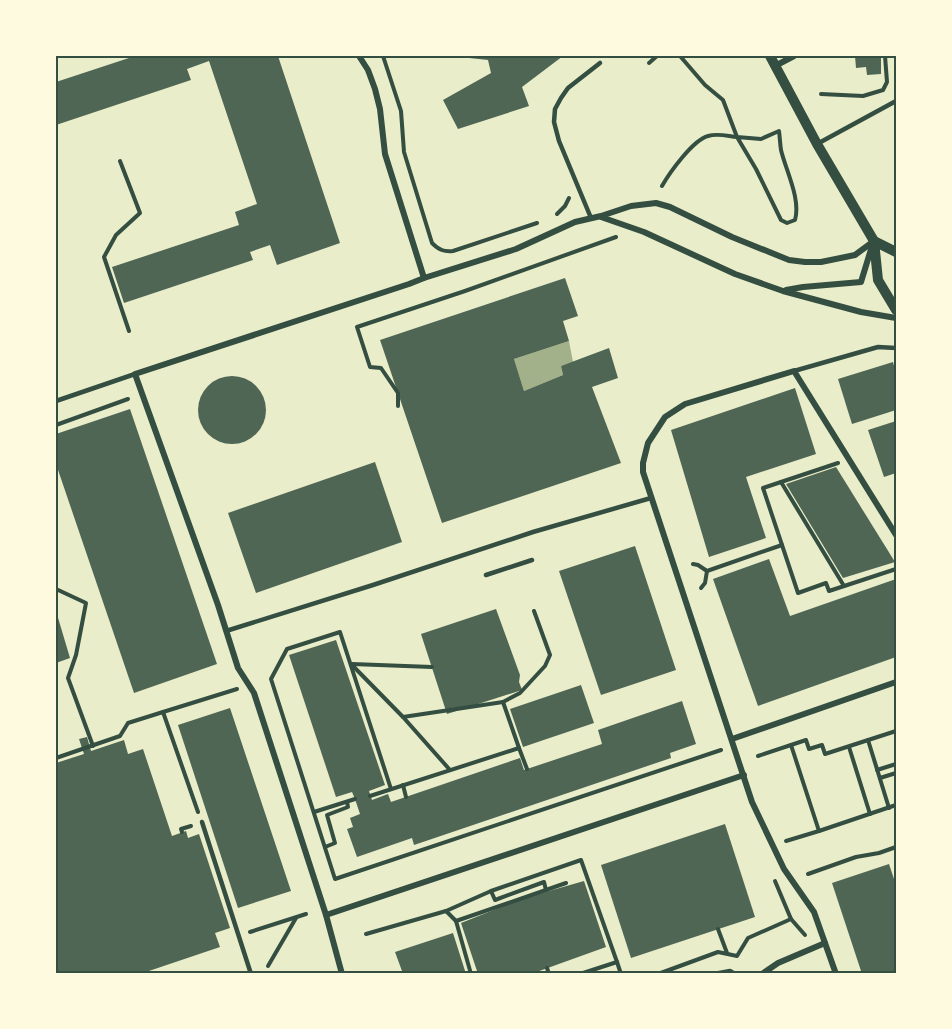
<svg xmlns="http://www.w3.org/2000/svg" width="952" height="1029" viewBox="0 0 952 1029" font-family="Roboto,sans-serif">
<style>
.water{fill:#a3b18a}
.building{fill:#4f6655}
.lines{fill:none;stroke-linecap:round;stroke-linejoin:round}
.path{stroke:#344e41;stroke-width:4}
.service{stroke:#344e41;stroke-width:4.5}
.minor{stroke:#344e41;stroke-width:6}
.tertiary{stroke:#344e41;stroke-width:10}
.neatline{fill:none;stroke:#344e41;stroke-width:2}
</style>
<rect width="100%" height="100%" fill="#e9edc9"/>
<!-- water -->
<path class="water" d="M569 341 573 362 561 366 563 375 524 391 514 359Z"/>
<!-- building -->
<g class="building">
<path d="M135 56H278L340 243 277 265 270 245 250 252 253 260 124 303 112 267 239 225 235 212 257 204 209 61 187 69 191 80 56 125V82Z"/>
<path d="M462 56H563L522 87 529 106 458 129 443 100 491 73 488 60 469 58Z"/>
<path d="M855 56H881V74L867 75 866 67 856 68Z"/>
<path d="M565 278 578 316 563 321 569 341 514 359 524 391 563 375 561 366 609 348 618 378 592 387 621 463 442 523 380 340Z"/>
<path d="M893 362 896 373V410L852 424 838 379Z"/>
<circle cx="232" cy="410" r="34"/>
<path d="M795 388 816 454 746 477 766 538 709 557 671 430Z"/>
<path d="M130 409 217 664 134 693 56 464V434Z"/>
<path d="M896 421V473L884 477 868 430Z"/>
<path d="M375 462 402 542 256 593 228 513Z"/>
<path d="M836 467 895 562 843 578 786 484Z"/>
<path d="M635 546 676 670 601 695 559 571Z"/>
<path d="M769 559 790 616 896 579V657L758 706 713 579Z"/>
<path d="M496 609 520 675 519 682 522 690 447 714 421 634Z"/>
<path d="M56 611 70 658 56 663Z"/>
<path d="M336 640 385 785 369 791 372 800 388 794 391 802 520 758 524 770 602 744 598 730 682 701 696 744 670 753 671 758 414 845 412 838 357 857 347 829 353 827 350 818 360 814 355 799 352 792 336 797 289 655Z"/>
<path d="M581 685 594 723 523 747 510 709Z"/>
<path d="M230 708 291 891 238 908 178 725Z"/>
<path d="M87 737 91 751 124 740 128 754 143 749 172 836 186 831 188 838 199 834 230 928 215 933 220 947 140 974H56V763L84 754 79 739Z"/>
<path d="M725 824 755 917 631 958 601 865Z"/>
<path d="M889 864 894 879 896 878V974H862L832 883Z"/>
<path d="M584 881 606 947 531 974H478L461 923 521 899Z"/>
<path d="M453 933 466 974H397L402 971 395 952Z"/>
</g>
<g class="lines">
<!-- path -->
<g class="path">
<path d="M383 56 401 111 404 152 432 243C439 250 444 252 453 251L537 223"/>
<path d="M649 63 657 56"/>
<path d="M821 94 863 96 883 90 887 82 885 56"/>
<path d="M120 161 140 213 116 235 104 257 129 331"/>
<path d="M662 186C670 172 693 140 708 136 718 133 727 136 737 137L756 169 781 220 787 223 795 220C801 199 786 171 781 150 780 144 780 138 779 131L761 139 737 137 723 100 705 85 680 56"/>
<path d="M557 214 565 206 569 198"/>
<path d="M398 406V393L381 368 370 367 357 327 465 291 616 237"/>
<path d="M56 425 128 399"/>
<path d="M838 463 763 488 798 593 826 583 829 591 896 569"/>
<path d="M781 482 844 586"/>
<path d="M693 564 698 565 707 571 782 545"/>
<path d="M701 588 705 583 707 571"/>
<path d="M56 589 86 603 76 655 68 678 93 746"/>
<path d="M352 664 432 667"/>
<path d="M353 666 403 717 503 702 519 748"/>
<path d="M503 702 520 693 545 666 550 655 534 611"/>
<path d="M163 712 237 689"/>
<path d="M403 717 450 770"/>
<path d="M868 740 889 808"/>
<path d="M791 745 819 831 896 805"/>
<path d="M849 747 870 814"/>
<path d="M758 756 806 740 809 749 822 745 825 754 896 731"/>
<path d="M56 758 120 736 128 723 163 712 198 812"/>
<path d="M877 770 896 764"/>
<path d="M880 778 896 773"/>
<path d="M403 785 406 797"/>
<path d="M391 789 340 632 287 649 271 679 335 879 721 750"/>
<path d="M370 796 519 748 527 769"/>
<path d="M314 812 355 799"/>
<path d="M182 832 181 829 191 826"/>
<path d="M786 841 819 831"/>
<path d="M325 847 335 843 327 815 348 807 347 802"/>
<path d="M808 874 856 857 879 853 896 847"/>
<path d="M775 881 791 919 805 935"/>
<path d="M491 891 495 900 544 882 546 890"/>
<path d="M446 911 456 921 471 974"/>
<path d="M456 921 566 883"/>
<path d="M718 929 727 953"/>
<path d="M250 932 306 914"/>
<path d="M366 934 446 911 491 891 581 860 617 962 580 974"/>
<path d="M617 962 621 974"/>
<path d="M268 966 296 918"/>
<path d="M547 968 549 974"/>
<path d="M658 974 718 952 737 956 748 938 791 919"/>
</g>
<!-- service -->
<g class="service">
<path d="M817 144 896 101"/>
<path d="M591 218 559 141 554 122 555 109 561 98 568 88 600 63"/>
<path d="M794 371 878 347 896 348"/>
<path d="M56 401 135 374"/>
<path d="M486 575 532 560"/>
<path d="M226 631 373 585 533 532 651 498"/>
<path d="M202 822 251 974"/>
<path d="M714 974 730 971 735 974"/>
</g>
<!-- minor -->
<g class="minor">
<path d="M359 56 368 70 375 89 380 109 385 154 424 278"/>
<path d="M775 66 794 56"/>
<path d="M601 217 644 232 735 274 783 291 861 312 896 318"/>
<path d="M786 290 803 287 861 282 872 246"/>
<path d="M732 739 896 682"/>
<path d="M326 915 744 775"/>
<path d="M825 943 814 912 784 869 752 802 643 472V463L648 443 665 417 685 404 794 371 896 535"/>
<path d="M342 974 326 915 254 693 238 668 218 605 135 374 409 284 424 278 516 249 575 222 601 216 631 206 656 203 670 207 732 237 789 260 805 262H821L855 255 874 241"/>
<path d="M762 974 778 963 825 943 836 974"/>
</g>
<!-- tertiary -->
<g class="tertiary">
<path d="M770 56 817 144 874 241 878 280 896 310"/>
<path d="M874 241 896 252"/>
</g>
</g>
<!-- border -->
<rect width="952" height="1029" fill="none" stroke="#fefae0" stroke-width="114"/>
<rect x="57" y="57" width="838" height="915" class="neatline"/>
</svg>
